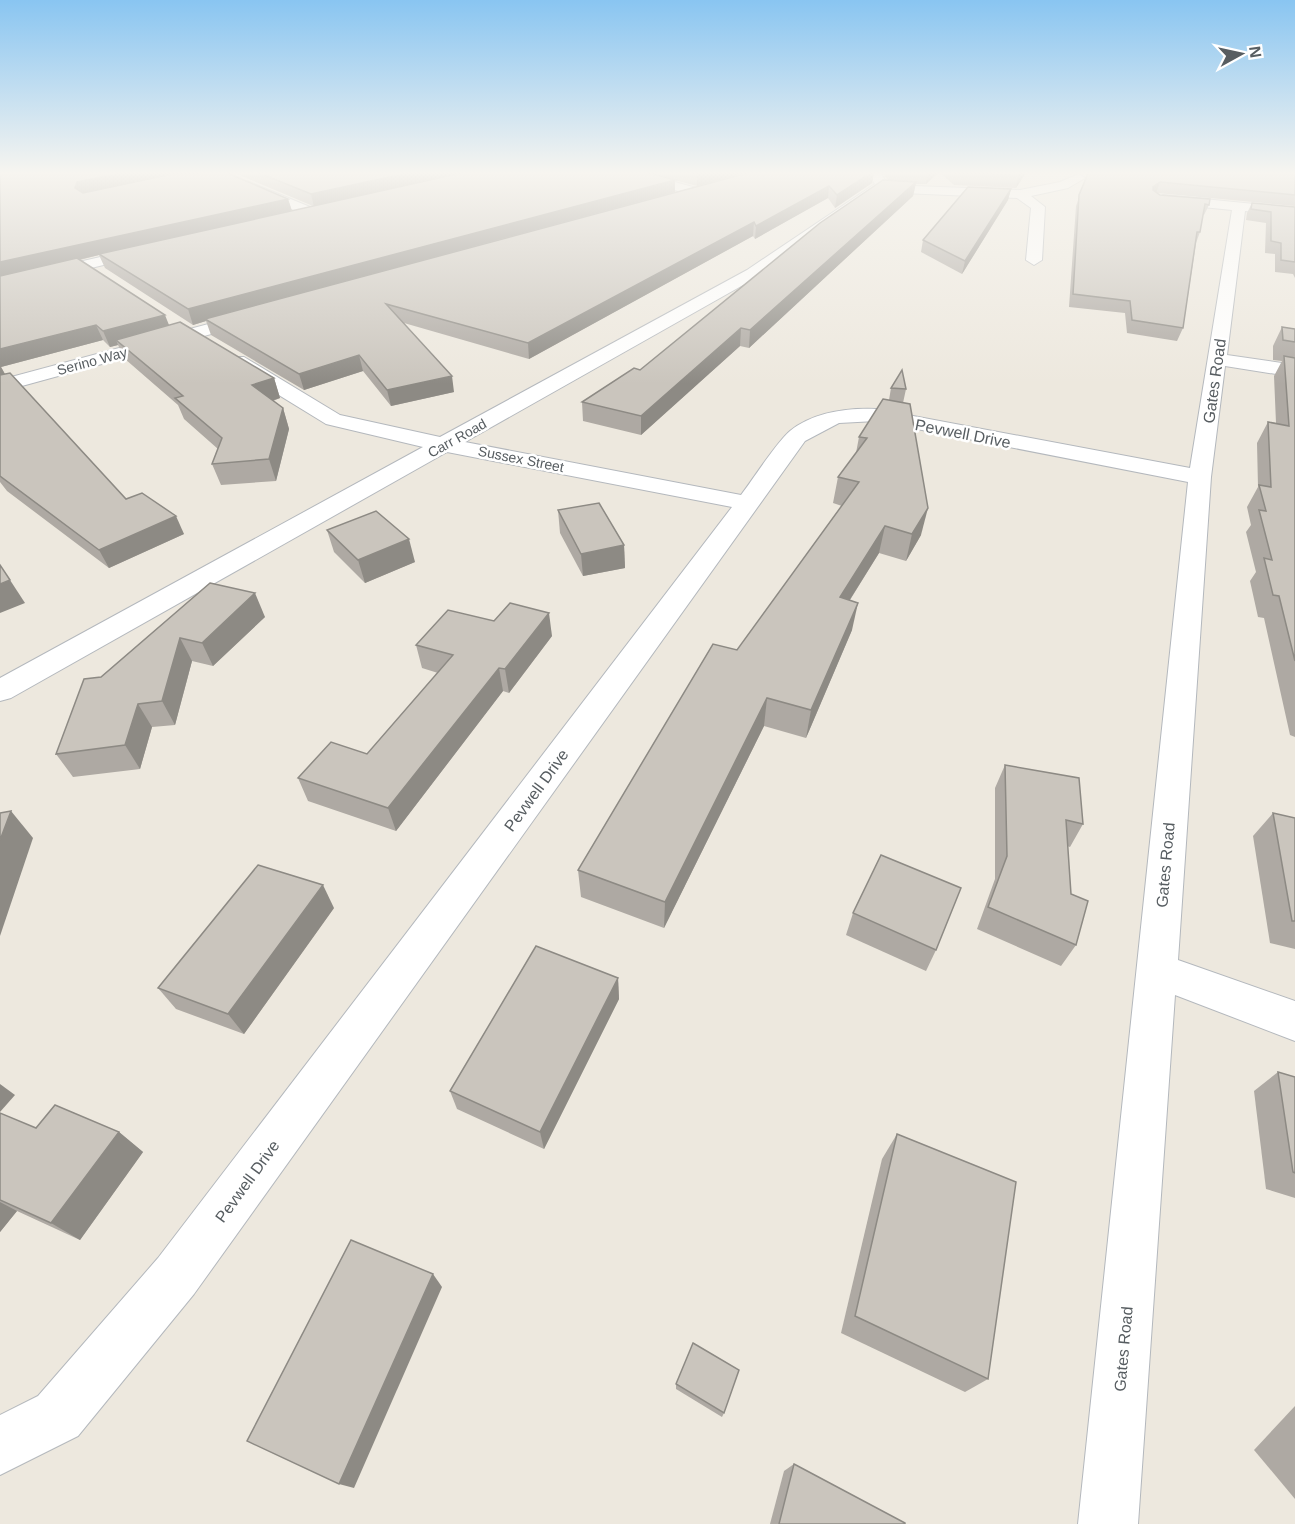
<svg xmlns="http://www.w3.org/2000/svg" width="1295" height="1524" viewBox="0 0 1295 1524" font-family="Arial,sans-serif">
<style>
.lines{fill:none;stroke-linecap:round;stroke-linejoin:round}
.minor-casing{stroke:#b4b8bd;stroke-width:2}
.minor{fill:#fff;fill-rule:evenodd}
.wall{fill:#aea9a3;fill-rule:evenodd}
.shaded-wall{fill:#8d8a84}
.building{fill:#cac5bd;stroke:#8d8a84;stroke-width:1.5}
.labels{text-anchor:middle;stroke-width:5;stroke-linejoin:round;paint-order:stroke}
.far-street-label{font-size:14px;fill:#575d61;stroke:#fff}
.street-label{font-size:16px;fill:#575d61;stroke:#fff}
</style>
<rect width="100%" height="100%" fill="#ede8de"/>
<g class="lines">
<defs>
<g id="minor">
<path d="M617 171H635L700 189 702 192 696 196 619 174Z"/>
<path d="M855 171 880 172 888 185 1020 190 1060 182 1079 174 1085 178 1068 188 1031 196 1045 207 1042 260 1034 265 1026 260 1031 208 1017 198 880 192 759 276 465 442 741 495C754 478 776 443 790 431 814 412 847 408 876 409L1190 468 1232 210 1163 203 1157 199 1163 195 1295 208V216L1245 211 1227 355 1295 365V377L1225 366 1211 477 1178 960 1295 1001V1041L1175 995 1138 1524H1078L1188 482 876 421 839 423 805 441 194 1294 78 1436 0 1475V1415L38 1396 158 1258 732 507 447 452 11 698 0 701V678L423 447 326 424 230 365 228 361 230 357H244L340 415 440 437 747 270 875 184 871 177Z"/>
<path d="M247 181 315 209 317 212 310 216 305 215 243 188 241 185Z"/>
<path d="M144 247 151 251 149 254 0 290V280Z"/>
<path d="M253 312 259 313 262 317 259 321 0 392V380Z"/>
</g>
</defs>
<!-- minor casing -->
<use href="#minor" class="minor-casing"/>
<!-- minor -->
<use href="#minor" class="minor"/>
</g>
<!-- wall -->
<g class="wall">
<path d="M0 171H642L675 180V192L874 171 872 183 835 208 828 198 755 239 753 236 529 359 404 323 454 392 391 406 363 371 304 390 211 335 206 321 193 325 105 268 99 255 80 260 169 325 274 378 280 398 273 401 283 408 289 429 276 481 221 485 212 464 218 449 184 419 178 405 125 359 118 345 110 347 103 340 1 367 5 374 126 499 184 534 109 568 7 491 0 482ZM218 171 237 174 313 206 292 211 288 199 202 173Z"/>
<path d="M642 171H753L697 186Z"/>
<path d="M881 171H1027L1016 188 954 185 939 172 926 184H916L913 196 749 348 740 346 641 435 583 421 582 402 640 370 888 180Z"/>
<path d="M1089 171H1295V206L1157 193 1160 195 1209 205 1204 215H1203L1200 232 1196 243 1183 328 1177 341 1127 333 1125 313 1069 307 1076 206Z"/>
<path d="M1011 189 1008 200 962 274 921 252 923 240Z"/>
<path d="M1252 203 1295 207V278L1293 274 1275 272V254L1265 253 1266 223 1246 220 1247 213Z"/>
<path d="M1282 327 1295 329V737L1290 735 1264 618 1258 617 1250 581 1256 572 1246 532 1251 525 1247 507 1258 487 1257 443 1268 422 1276 423 1274 376 1282 361 1273 360V346Z"/>
<path d="M891 388 906 389 903 403 921 535 906 561 879 553 850 600 852 630 806 738 764 726 664 928 581 897 578 870 842 506 833 503 838 477 856 453 859 437 889 400Z"/>
<path d="M558 510 624 545 625 568 583 576 560 533Z"/>
<path d="M327 530 415 562 365 583 334 552Z"/>
<path d="M210 583 265 617 213 666 192 661 175 725 152 727 140 769 73 777 56 754 101 677Z"/>
<path d="M552 636 509 693 503 691 396 831 308 801 298 778 367 754 438 673 422 668 416 645Z"/>
<path d="M1005 765 1083 824 1070 847 1067 846 1071 894 1076 945 1061 966 977 929 995 879V788Z"/>
<path d="M1273 813 1295 818V949L1270 943 1253 836Z"/>
<path d="M334 908 244 1034 176 1009 158 988Z"/>
<path d="M853 913 936 950 926 971 846 935Z"/>
<path d="M618 978 619 999 544 1149 457 1109 450 1091Z"/>
<path d="M1278 1072 1295 1077V1198L1266 1189 1254 1091Z"/>
<path d="M0 1113 36 1128 119 1132 143 1152 80 1240 17 1211 0 1232Z"/>
<path d="M897 1134 988 1379 965 1392 841 1333 882 1159Z"/>
<path d="M676 1384 724 1413 722 1417 676 1389Z"/>
<path d="M1295 1406V1499L1254 1450Z"/>
<path d="M794 1464 905 1524H770L784 1471Z"/>
</g>
<!-- shaded-wall -->
<g class="shaded-wall">
<path d="M133 171H218L161 178 83 195 75 188 77 182Z"/>
<path d="M417 171H472L314 207 311 194Z"/>
<path d="M708 171H753L697 186V174Z"/>
<path d="M874 171 872 183 835 208 837 195Z"/>
<path d="M930 171H940L926 184 928 172Z"/>
<path d="M1022 171H1027L1016 188 1019 175Z"/>
<path d="M675 180V192L205 319 206 321 193 325 188 309Z"/>
<path d="M916 182 913 196 749 348 750 330Z"/>
<path d="M1160 182 1156 193 1149 197 1153 187Z"/>
<path d="M829 186 828 198 755 239 756 226Z"/>
<path d="M1011 189 1008 200 962 274 965 261Z"/>
<path d="M288 199 292 211 99 254V255L0 278V262Z"/>
<path d="M754 222 753 236 529 359 528 343Z"/>
<path d="M165 315 171 330 116 340 118 345 110 347 103 331Z"/>
<path d="M96 325 103 340 1 367 6 376 0 378V349Z"/>
<path d="M741 328 740 346 641 435V416Z"/>
<path d="M359 355 363 371 304 390 299 374Z"/>
<path d="M452 376 454 392 391 406 387 390Z"/>
<path d="M274 378 280 398 259 405 252 385Z"/>
<path d="M283 408 289 429 276 481 269 459Z"/>
<path d="M928 508 921 535 906 561 912 534Z"/>
<path d="M176 516 184 534 109 568 99 550Z"/>
<path d="M885 526 879 553 834 625 840 597Z"/>
<path d="M409 539 415 562 365 583 358 560Z"/>
<path d="M624 545 625 568 583 576 581 554Z"/>
<path d="M10 580 25 603 0 613V584Z"/>
<path d="M255 593 265 617 213 666 202 643Z"/>
<path d="M858 603 852 630 806 738 811 710Z"/>
<path d="M549 613 552 636 509 693 505 669Z"/>
<path d="M180 638 192 661 175 725 162 701Z"/>
<path d="M499 668 503 691 396 831 388 808Z"/>
<path d="M767 698 764 726 664 928 665 902Z"/>
<path d="M138 704 152 727 140 769 125 745Z"/>
<path d="M11 811 33 838 0 936V840Z"/>
<path d="M323 885 334 908 244 1034 228 1014Z"/>
<path d="M618 978 619 999 544 1149 540 1132Z"/>
<path d="M0 1084 15 1095 0 1112Z"/>
<path d="M119 1132 143 1152 80 1240 51 1223Z"/>
<path d="M0 1202 17 1211 0 1232Z"/>
<path d="M433 1274 442 1287 354 1488 339 1484Z"/>
</g>
<!-- building -->
<g class="building">
<path d="M0 171H133L77 182 75 188 83 193 172 174 225 172 288 199 0 262Z"/>
<path d="M254 171H417L311 194Z"/>
<path d="M470 171H642L675 180 188 309 99 254Z"/>
<path d="M687 171H708L697 174Z"/>
<path d="M755 171H874L837 195 829 186 756 226 754 222 528 343 386 304 452 376 387 390 359 355 299 374 205 319Z"/>
<path d="M891 171H930L928 172Z"/>
<path d="M954 171H1022L1019 175 956 173Z"/>
<path d="M1089 171H1295V195L1160 182 1153 187V190L1160 195 1210 199 1209 205 1205 204 1200 232H1197L1183 328 1132 320 1130 301 1073 294 1079 195Z"/>
<path d="M883 180 916 182 750 330 741 328 641 416 582 402 634 368 640 370 820 223Z"/>
<path d="M968 187 1011 189 965 261 923 240Z"/>
<path d="M1252 203 1295 207V262L1281 260V243L1271 241V212L1251 209Z"/>
<path d="M77 258 165 315 103 331 96 325 0 349V276Z"/>
<path d="M180 322 274 378 252 385 283 408 269 459 212 464 222 438 175 398 183 396 116 340Z"/>
<path d="M1282 327 1295 329V342L1283 340Z"/>
<path d="M1284 356 1295 358V661L1279 596 1273 595 1264 558 1272 560 1259 510 1266 511 1259 485 1271 487 1268 422 1289 426Z"/>
<path d="M902 370 906 389 891 388Z"/>
<path d="M10 373 126 499 142 493 176 516 99 550 0 476V375Z"/>
<path d="M883 399 910 404 928 508 912 534 885 526 840 597 858 603 811 710 767 698 665 902 578 870 713 644 737 650 859 482 838 477 867 438 859 437Z"/>
<path d="M599 503 624 545 581 554 558 510Z"/>
<path d="M376 511 409 539 358 560 327 530Z"/>
<path d="M0 565 10 580 0 584Z"/>
<path d="M210 583 255 593 202 643 180 638 162 701 138 704 125 745 56 754 84 679 101 677Z"/>
<path d="M510 603 549 613 505 669 499 668 388 808 298 778 331 742 367 754 453 655 416 645 448 610 494 621Z"/>
<path d="M1005 765 1079 778 1083 824 1066 820 1071 894 1088 901 1076 945 988 907 1007 856Z"/>
<path d="M11 811 0 840V813Z"/>
<path d="M1273 813 1295 818V921H1292Z"/>
<path d="M881 855 961 888 936 950 853 913Z"/>
<path d="M258 865 323 885 228 1014 158 988Z"/>
<path d="M536 946 618 978 540 1132 450 1091Z"/>
<path d="M1278 1072 1295 1077V1173L1293 1172Z"/>
<path d="M55 1105 119 1132 51 1223 0 1200V1113L36 1128Z"/>
<path d="M897 1134 1016 1182 988 1379 855 1316Z"/>
<path d="M351 1240 433 1274 339 1484 247 1441Z"/>
<path d="M693 1343 739 1370 724 1413 676 1384Z"/>
<path d="M794 1464 905 1523V1524H779Z"/>
</g>
<!-- sky -->
<linearGradient id="sky" x2="0" y2="1"><stop stop-color="#89c5f1"/><stop offset="0.45" stop-color="#f7f5f0"/><stop offset="1" stop-color="#f7f5f0" stop-opacity="0"/></linearGradient>
<rect width="1295" height="384" fill="url(#sky)"/>
<g class="labels">
<!-- far-street labels -->
<g class="far-street-label">
<text transform="translate(92 361) rotate(-15)" y="5">Serino Way</text>
<text transform="translate(457 438) rotate(-29)" y="5">Carr Road</text>
<text transform="translate(521 459) rotate(11)" y="5">Sussex Street</text>
</g>
<!-- street labels -->
<g class="street-label">
<text transform="translate(1214 381) rotate(-82)" y="6">Gates Road</text>
<text transform="translate(963 433) rotate(11)" y="6">Pevwell Drive</text>
<text transform="translate(536 790) rotate(-54)" y="6">Pevwell Drive</text>
<text transform="translate(1165 865) rotate(-85)" y="6">Gates Road</text>
<text transform="translate(247 1181) rotate(-54)" y="6">Pevwell Drive</text>
<text transform="translate(1123 1349) rotate(-85)" y="6">Gates Road</text>
</g>
</g>
<!-- north arrow -->
<g transform="translate(1241 54) rotate(82)" stroke="#ffffff" stroke-width="4.5" paint-order="stroke">
<path d="M0-4.5L10 22L0 15L-10 22Z" fill="#575d61"/>
<text y="-9" font-size="16" font-weight="bold" text-anchor="middle" fill="#575d61">N</text>
</g>
</svg>
